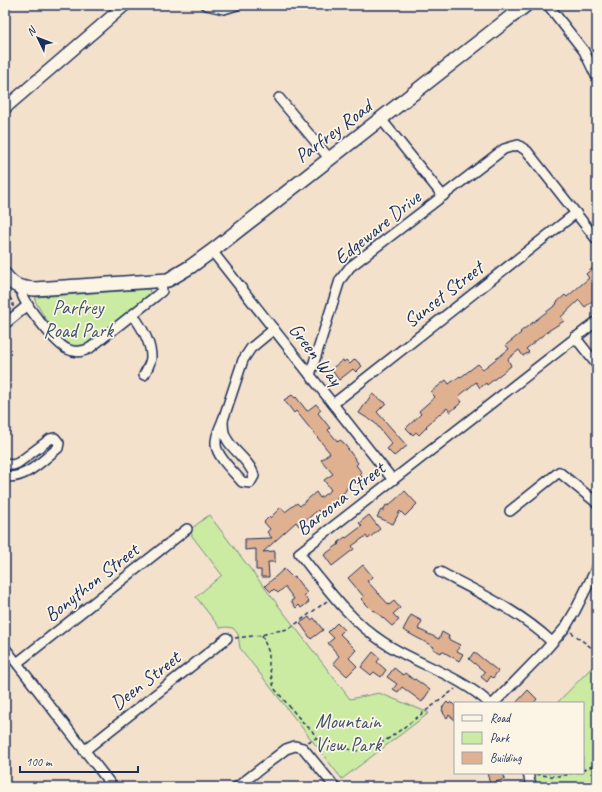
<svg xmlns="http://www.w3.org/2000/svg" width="602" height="792" viewBox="0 0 602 792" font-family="Caveat,sans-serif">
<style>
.green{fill:#cbeba3;stroke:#738d80}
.building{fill:#e0b191;stroke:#1b2f5e}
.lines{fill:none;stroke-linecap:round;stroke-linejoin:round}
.minor-casing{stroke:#1b2f5e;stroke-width:12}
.tertiary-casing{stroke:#1b2f5e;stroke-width:14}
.secondary-casing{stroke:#1b2f5e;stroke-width:16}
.path{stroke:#1b2f5e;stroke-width:1.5;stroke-dasharray:4 3;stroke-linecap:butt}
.minor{stroke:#fcf5e5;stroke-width:9}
.tertiary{stroke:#fcf5e5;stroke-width:11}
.secondary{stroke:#fcf5e5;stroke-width:13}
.labels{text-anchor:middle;stroke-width:3.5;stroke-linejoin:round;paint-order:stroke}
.street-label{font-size:20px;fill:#1b2f5e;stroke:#fcf5e5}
.park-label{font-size:20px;fill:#3e556c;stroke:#fcf5e5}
</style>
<rect width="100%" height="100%" fill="#f4e1cc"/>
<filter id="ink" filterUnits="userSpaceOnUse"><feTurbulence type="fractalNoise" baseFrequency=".025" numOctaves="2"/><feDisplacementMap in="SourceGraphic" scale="8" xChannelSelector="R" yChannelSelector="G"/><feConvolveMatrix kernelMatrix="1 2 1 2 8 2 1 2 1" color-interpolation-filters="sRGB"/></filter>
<g filter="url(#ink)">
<!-- green -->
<g class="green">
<path d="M279 5H318L312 10Z"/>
<path d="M149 289 150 292 149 295 86 344C80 345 73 347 67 343 58 338 39 310 35 300L36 297Z"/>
<path d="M209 515 350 699 379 693 429 713 342 779 240 648 238 634 233 628 226 627 220 628 196 597 222 575 192 536 191 529Z"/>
<path d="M597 662V787H538L534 773H583V703H557Z"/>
</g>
<!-- building -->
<g class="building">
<path d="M597 264V297L585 307 579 300 561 317 564 321 548 331 526 349 529 352 523 356 519 350 508 359 511 366 487 385 486 383 480 388 476 382 458 397 462 402 450 412 447 408 426 426 427 427 419 435 416 432 413 435 406 428 421 414 419 411 435 397 431 392 446 380 449 384 460 376 461 377 478 364 483 369 509 349 506 345 521 333 520 332 557 304 556 303 565 295 567 297 589 278 586 274Z"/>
<path d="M355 359 362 366 356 372 353 369 339 380 331 369 343 360 344 362 346 360 350 364Z"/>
<path d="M372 394 386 403 377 412 407 446 394 456 387 449 392 444 375 423 359 413Z"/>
<path d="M292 395 295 398 296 397 307 411 316 404 321 410 318 413 330 428 328 430 338 442 340 440 343 442 358 463 356 465 362 473 360 474 366 483 360 487 353 479 342 496H341L326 507 327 509 321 514 318 510 299 526 296 522 263 552 275 551V562H268L269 577H261V570H256V549L245 550V539L272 538 267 532 270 529 264 522 269 517 270 518 281 507 285 512 297 503 300 506 316 492 320 498 331 490 324 480 333 474 321 460 330 453 296 411 294 413 284 400Z"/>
<path d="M405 491 417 504 405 516 400 511 393 524 377 517 381 510 383 511 386 505 388 506Z"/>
<path d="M369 515 380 529 368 539 366 536 352 546 354 549 332 566 324 555 339 544 338 543 345 537 346 538 362 526 359 523Z"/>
<path d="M363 565 373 577 367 581 389 605 394 601 400 608 393 614 399 620 392 626 374 610 373 611 361 599 364 597 348 578Z"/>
<path d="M284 569 293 578 295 577 307 593 304 596 309 602 301 608 299 605 296 608 291 601 294 599 285 587 278 593 274 589 271 592 265 586Z"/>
<path d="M411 615 422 621 418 629 439 639 442 632 449 636 448 639 460 645 457 651 463 654 459 661 442 651 441 653 433 649 434 647 403 630Z"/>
<path d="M309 617 311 620 314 618 323 630 311 639 300 623Z"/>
<path d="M337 623 344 630 340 634 356 650 349 658 357 666 347 676 333 663 339 656 328 643 334 638 328 632Z"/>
<path d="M373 652 380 658 377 662 386 670 381 677 374 672 371 675 361 667Z"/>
<path d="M474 652 498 671 493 678 491 676 487 682 481 677 485 672 469 659Z"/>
<path d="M394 668 403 675 405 673 414 680 415 679 430 690 422 702 402 687 398 692 393 689 397 684 387 677Z"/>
<path d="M528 690 537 699 534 703H516Z"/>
<path d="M447 702 449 704 451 702 455 706V720L449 715 447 718 443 713 444 712 442 711 443 709 442 708Z"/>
<path d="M487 773H503L505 779 490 784Z"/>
</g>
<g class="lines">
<defs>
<g id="minor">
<path d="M206 5 224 9 237 5"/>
<path d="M548 5 584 51 597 78"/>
<path d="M279 98 329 158"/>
<path d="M381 119 443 196"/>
<path d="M212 251 393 480"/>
<path d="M21 288C21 291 22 294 23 297 28 308 56 344 67 349 75 353 83 352 90 348L156 296 162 291 161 280"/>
<path d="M133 315C141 326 151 342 151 357 151 363 147 369 144 375"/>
<path d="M5 324 28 305"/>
<path d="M575 337 597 365"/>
<path d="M310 375 340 280 350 267 504 149 518 145 527 151 597 240"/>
<path d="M333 404 576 213"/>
<path d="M223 420C223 424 223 428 224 432 227 448 250 459 254 476L250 483 242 482C234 472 217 457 216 445 215 436 220 427 223 420Z"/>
<path d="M223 420 243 360 251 348 274 329"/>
<path d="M5 464 13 465 18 463 50 439 55 438 59 443 58 448C44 459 24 481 5 476"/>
<path d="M510 511 559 472 597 503"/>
<path d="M440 572C480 593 519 611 552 642"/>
<path d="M5 648 113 787"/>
<path d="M17 663 187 529"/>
<path d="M489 703C459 675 416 664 383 642 348 619 324 584 299 553L597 321"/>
<path d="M494 703 543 653 565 628 575 611 597 567"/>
<path d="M84 751 227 638"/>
<path d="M528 773 531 787"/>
<path d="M237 787 286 749 295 746 303 748 335 787"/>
</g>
<path id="tertiary" d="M5 108 125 5"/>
<path id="secondary" d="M5 275C14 287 21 288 35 289L168 280 190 267 212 251 526 5"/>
</defs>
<!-- minor casing -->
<use href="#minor" class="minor-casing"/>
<!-- tertiary casing -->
<use href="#tertiary" class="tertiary-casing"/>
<!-- secondary casing -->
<use href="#secondary" class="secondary-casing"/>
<!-- path -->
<g class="path">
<path d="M5 292 13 302V307"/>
<path d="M571 632 597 652"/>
<path d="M262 635 269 653V665L274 688 305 725 311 729 316 737"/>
<path d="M235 638 262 635 271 632 289 629 327 601"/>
<path d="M308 742 316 738 352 750 361 751 371 749 391 737 455 689"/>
<path d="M583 770 597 764"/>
<path d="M536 774C550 777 559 777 573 773"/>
</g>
<!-- minor -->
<use href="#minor" class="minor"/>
<!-- tertiary -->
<use href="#tertiary" class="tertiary"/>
<!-- secondary -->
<use href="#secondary" class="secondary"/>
</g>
</g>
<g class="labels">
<!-- street labels -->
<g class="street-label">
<text transform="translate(333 131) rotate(-37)" y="7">Parfrey Road</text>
<text transform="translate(377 227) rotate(-39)" y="7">Edgeware Drive</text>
<text transform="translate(443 294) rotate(-38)" y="7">Sunset Street</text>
<text transform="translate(316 354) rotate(52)" y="7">Green Way</text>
<text transform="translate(340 498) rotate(-38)" y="7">Baroona Street</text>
<text transform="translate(91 582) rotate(-38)" y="7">Bonython Street</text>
<text transform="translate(145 680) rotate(-38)" y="7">Deen Street</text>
</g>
<!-- park labels -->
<g class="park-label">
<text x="78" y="314">Parfrey<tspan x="78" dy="23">Road Park</tspan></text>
<text x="348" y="728">Mountain<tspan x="348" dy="23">View Park</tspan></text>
</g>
</g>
<!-- margin -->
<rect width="602" height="792" fill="none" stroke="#fcf5e5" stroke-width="20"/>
<rect x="10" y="10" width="582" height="772" fill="none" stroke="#1b2f5e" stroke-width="1.5" filter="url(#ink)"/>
<!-- legend -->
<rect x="454" y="702" width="130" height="72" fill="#fcf5e5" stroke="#a2a6af"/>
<rect x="462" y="715" width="20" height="6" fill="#fcf5e5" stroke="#a2a6af"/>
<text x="490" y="722" font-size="12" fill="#1b2f5e">Road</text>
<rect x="462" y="732" width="20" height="12" fill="#cbeba3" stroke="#a2a6af"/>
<text x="490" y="742" font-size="12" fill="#1b2f5e">Park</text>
<rect x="462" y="752" width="20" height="12" fill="#e0b191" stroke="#a2a6af"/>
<text x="490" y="762" font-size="12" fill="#1b2f5e">Building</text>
<!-- north arrow -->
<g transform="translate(38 38) rotate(313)" stroke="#fcf5e5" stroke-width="3" paint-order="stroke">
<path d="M0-3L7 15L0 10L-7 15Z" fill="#1b2f5e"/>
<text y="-6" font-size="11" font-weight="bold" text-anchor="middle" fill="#1b2f5e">N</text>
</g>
<!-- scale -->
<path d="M20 766v6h118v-6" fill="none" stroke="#1b2f5e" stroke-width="2"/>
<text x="26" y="766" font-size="12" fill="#1b2f5e" stroke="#fcf5e5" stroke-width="3" paint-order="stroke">100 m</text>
</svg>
